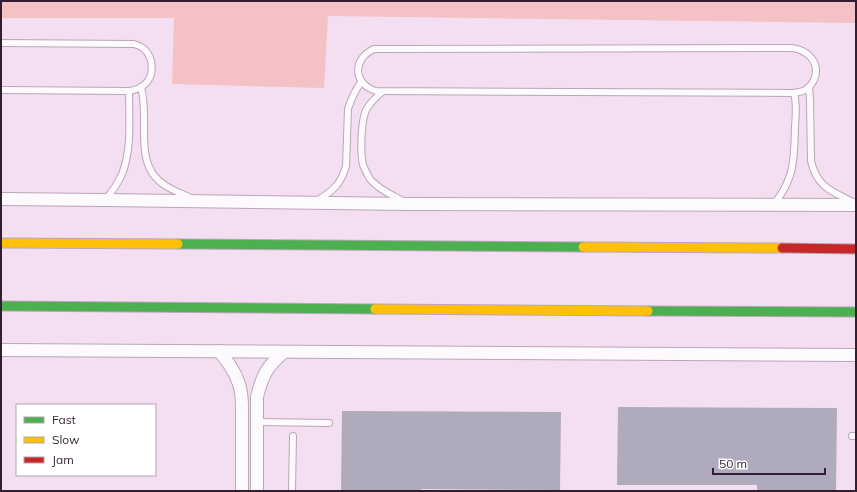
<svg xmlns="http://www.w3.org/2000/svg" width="857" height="492" viewBox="0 0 857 492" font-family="Mulish,sans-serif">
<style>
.green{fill:#f4c2c4}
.building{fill:#b0aabd}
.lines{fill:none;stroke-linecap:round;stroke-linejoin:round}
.lane-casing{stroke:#baa6b8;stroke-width:8}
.street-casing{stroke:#baa6b8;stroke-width:14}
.fast-casing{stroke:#baa6b8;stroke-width:11}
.slow-casing{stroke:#baa6b8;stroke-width:11}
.jam-casing{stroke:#baa6b8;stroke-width:11}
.lane{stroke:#fdfafd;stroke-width:6}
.street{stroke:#fdfafd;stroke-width:12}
.fast{stroke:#4caf50;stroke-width:9}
.slow{stroke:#ffc107;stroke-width:9}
.jam{stroke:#c62828;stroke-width:9}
</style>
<rect width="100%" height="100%" fill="#f4def2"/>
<!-- green -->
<path class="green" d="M1 1H856V23L328 16 324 88 172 84 174 18H1Z"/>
<!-- building -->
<g class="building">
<path d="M618 407 837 408 836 491H757V485H617Z"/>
<path d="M342 411 561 412 560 490 421 489V491H341Z"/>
</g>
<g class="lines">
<defs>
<g id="lane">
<path d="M1 43 134 44C137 45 140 46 143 48 154 57 155 76 144 85 140 89 134 90 129 91L1 90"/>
<path d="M792 48C808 50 821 63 814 80 812 84 808 89 803 91 801 92 797 92 794 93L376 91C353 84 352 59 374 49Z"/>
<path d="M141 87C144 98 144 107 144 118 144 143 141 171 166 186 174 191 183 194 191 198"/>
<path d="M809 87 810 100 811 161C817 187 831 191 853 202"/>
<path d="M382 92C376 97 370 103 366 110 361 122 360 152 363 165 365 170 367 174 370 179 378 189 392 195 403 201"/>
<path d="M105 200C112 192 118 183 122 174 132 150 129 117 129 91"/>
<path d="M317 201C332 191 341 185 346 166L348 109C351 99 355 91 361 82"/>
<path d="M774 204C795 178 794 159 795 127 796 116 797 104 794 93"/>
<path d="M257 422 329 423"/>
<path d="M852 436H856"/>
<path d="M292 491 293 436"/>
</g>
<g id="street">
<path d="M1 199 105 200 407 204 856 205"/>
<path d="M1 350 856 355"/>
<path d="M219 351C227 361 235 371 239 384 242 392 242 401 242 409V491"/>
<path d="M257 491V397C262 376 267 366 284 352"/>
</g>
<g id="fast">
<path d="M178 244 583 247"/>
<path d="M1 306 375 309"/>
<path d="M648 311 856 312"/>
</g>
<g id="slow">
<path d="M1 243 178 244"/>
<path d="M583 247 782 248"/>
<path d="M375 309 648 311"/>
</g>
<path id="jam" d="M782 248 856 249"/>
</defs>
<!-- lane casing -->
<use href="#lane" class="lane-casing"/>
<!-- street casing -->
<use href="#street" class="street-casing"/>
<!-- fast casing -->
<use href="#fast" class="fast-casing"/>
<!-- slow casing -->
<use href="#slow" class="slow-casing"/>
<!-- jam casing -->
<use href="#jam" class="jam-casing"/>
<!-- lane -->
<use href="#lane" class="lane"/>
<!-- street -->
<use href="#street" class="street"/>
<!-- fast -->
<use href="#fast" class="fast"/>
<!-- slow -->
<use href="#slow" class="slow"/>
<!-- jam -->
<use href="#jam" class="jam"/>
</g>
<!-- border -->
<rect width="857" height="492" fill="none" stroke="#321e30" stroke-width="4"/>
<!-- legend -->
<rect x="16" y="404" width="140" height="72" fill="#ffffff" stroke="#ada5ac"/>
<rect x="24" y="417" width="20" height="6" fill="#4caf50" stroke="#ada5ac"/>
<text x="52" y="424" font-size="12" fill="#321e30">Fast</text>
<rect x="24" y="437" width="20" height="6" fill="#ffc107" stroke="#ada5ac"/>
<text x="52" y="444" font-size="12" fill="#321e30">Slow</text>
<rect x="24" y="457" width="20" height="6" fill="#c62828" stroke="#ada5ac"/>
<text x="52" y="464" font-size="12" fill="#321e30">Jam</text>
<!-- scale -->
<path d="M713 468v6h112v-6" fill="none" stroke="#321e30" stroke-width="2"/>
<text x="719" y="468" font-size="12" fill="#321e30" stroke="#ffffff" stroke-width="3" paint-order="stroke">50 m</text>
</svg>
